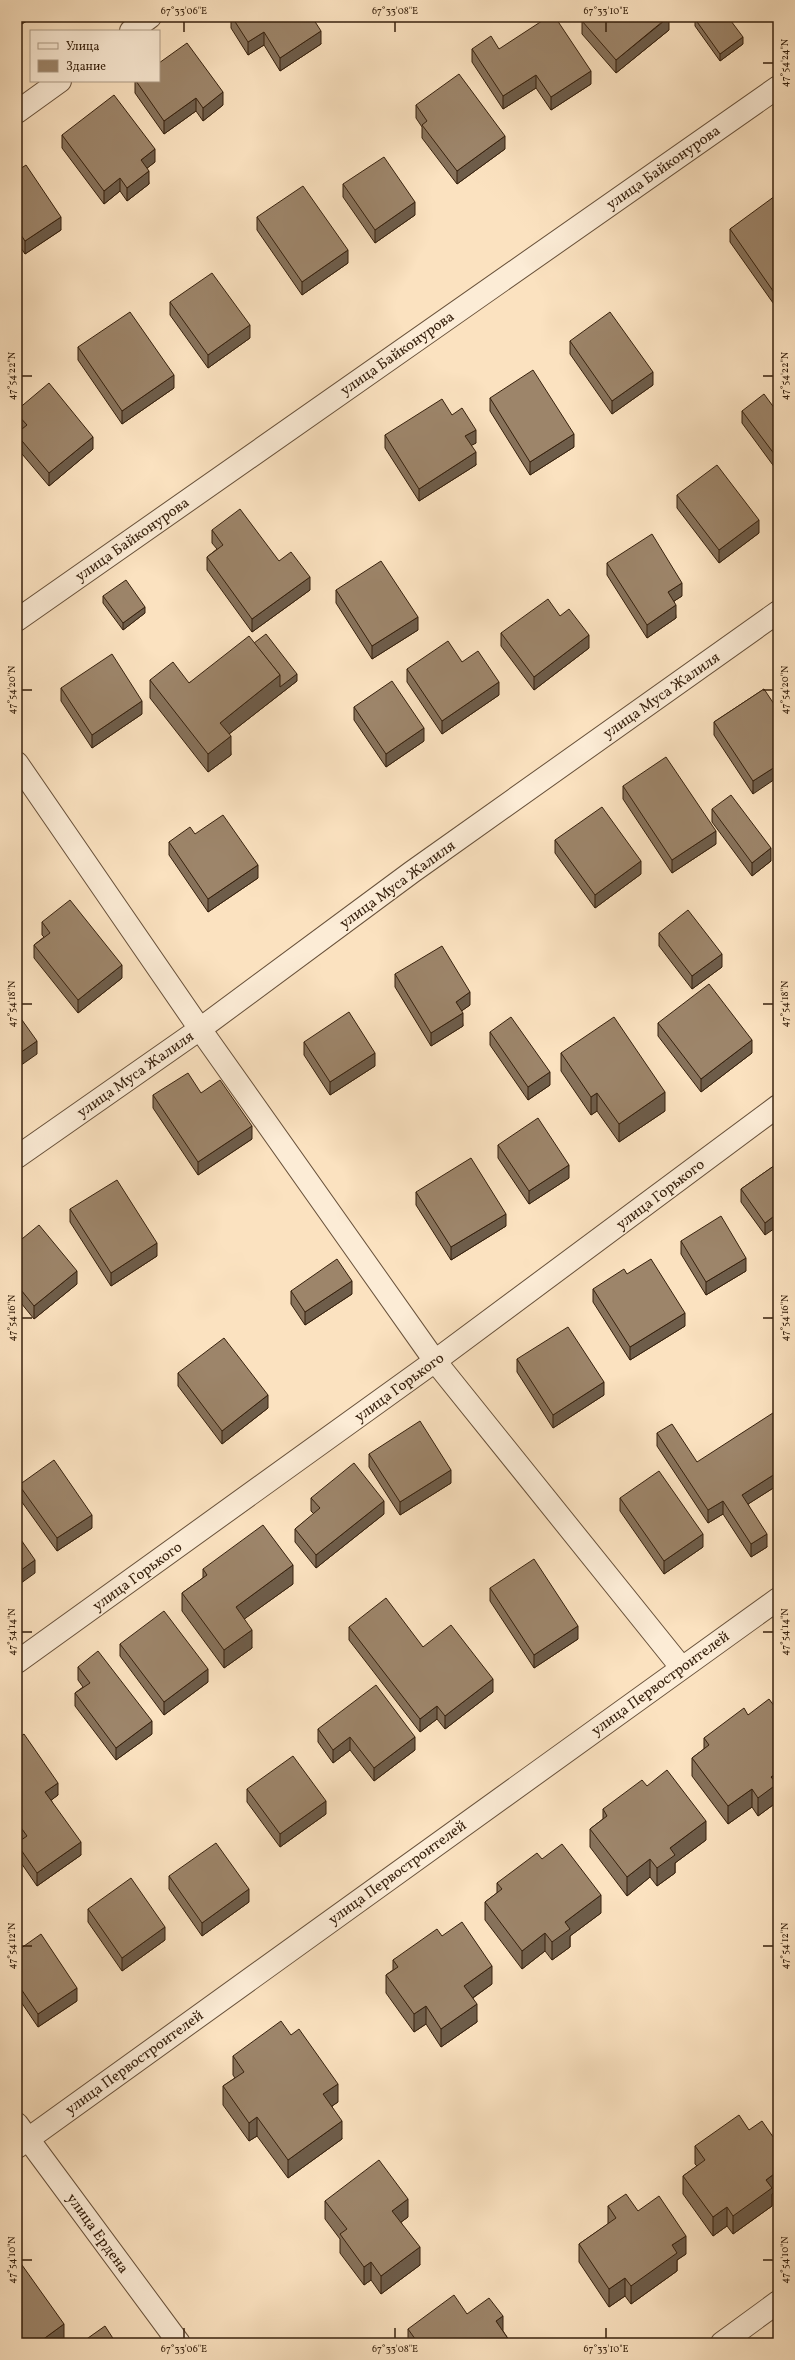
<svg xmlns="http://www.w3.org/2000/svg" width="795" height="2360" viewBox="0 0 795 2360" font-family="Vollkorn,serif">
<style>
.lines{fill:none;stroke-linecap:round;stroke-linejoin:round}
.minor-casing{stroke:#68513a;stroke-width:24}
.minor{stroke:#fcecd6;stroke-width:22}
.wall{fill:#87725b;stroke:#37210d}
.shaded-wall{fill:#6e5d4a;stroke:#37210d}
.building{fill:#9d856a;stroke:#37210d}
.ticks{fill:none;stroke:#37210d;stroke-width:1.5}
.labels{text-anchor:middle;stroke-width:3.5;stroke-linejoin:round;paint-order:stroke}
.street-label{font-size:15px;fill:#37210d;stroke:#fcecd6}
.neatline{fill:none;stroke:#37210d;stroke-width:1.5}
.ticks-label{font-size:10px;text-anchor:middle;fill:#37210d}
</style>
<rect width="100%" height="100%" fill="#fbe2c0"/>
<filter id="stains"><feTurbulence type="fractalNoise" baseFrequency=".005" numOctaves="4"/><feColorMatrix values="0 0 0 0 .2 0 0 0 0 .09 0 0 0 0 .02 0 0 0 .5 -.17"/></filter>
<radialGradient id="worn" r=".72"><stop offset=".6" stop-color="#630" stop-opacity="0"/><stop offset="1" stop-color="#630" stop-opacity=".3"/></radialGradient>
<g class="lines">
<defs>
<g id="minor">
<path d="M131 31 150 17"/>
<path d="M17 112 60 81"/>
<path d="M17 620 778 87"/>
<path d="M17 763 200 1029 435 1361 681 1667"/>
<path d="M17 1157 200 1029 412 872 778 612"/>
<path d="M17 1662 435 1361 778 1106"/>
<path d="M17 2124 179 2343"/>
<path d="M17 2147 778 1599"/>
<path d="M722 2343 778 2302"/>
</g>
</defs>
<!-- minor casing -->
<use href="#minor" class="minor-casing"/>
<!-- minor -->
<use href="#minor" class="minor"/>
</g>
<!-- wall -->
<g class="wall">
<path d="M231 17H312L321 44 280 71 264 45 248 55 231 28Z"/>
<path d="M695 19 743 44 720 61 695 26Z"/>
<path d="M582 21 669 30 616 73 582 34Z"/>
<path d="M472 49H499L591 84 551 110 536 88 503 109 472 62Z"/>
<path d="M135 81 223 105 203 121 196 111 164 134 135 93Z"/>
<path d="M416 105 505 149 457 184 422 138V127L416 118Z"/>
<path d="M62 135 155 162 147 168 149 184 127 201 120 191 104 204 62 148Z"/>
<path d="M17 171 61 230 25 254 17 242Z"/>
<path d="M343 184 415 215 375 243 343 197Z"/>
<path d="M778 200V310L730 242V229Z"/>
<path d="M257 217 348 263 302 295 257 230Z"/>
<path d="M170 302 250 338 208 368 170 315Z"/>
<path d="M570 341 653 385 612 414 570 354Z"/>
<path d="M78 347 174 388 122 424 78 360Z"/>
<path d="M490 398 574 447 530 475 490 411Z"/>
<path d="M778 406V472L742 423V411L775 409Z"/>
<path d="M17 410 93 449 49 486 17 448V433L20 430 17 427Z"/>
<path d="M452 415 476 443 471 445 476 465 419 501 385 448V435Z"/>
<path d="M677 495 759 533 719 563 677 508Z"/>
<path d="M212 530 310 590 252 632 207 570V557L217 549 212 543Z"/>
<path d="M607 563 682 596 674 601 676 618 647 638 607 575Z"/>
<path d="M336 590 418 630 372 659 336 603Z"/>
<path d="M103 596 145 613 123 630 103 603Z"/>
<path d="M560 616 589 648 534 690 501 646V633Z"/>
<path d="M254 643 297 681 229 734 231 755 208 772 150 698V680L189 683Z"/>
<path d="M462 662 499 695 442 734 407 682V669Z"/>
<path d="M61 688 142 714 92 748 61 701Z"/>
<path d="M764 689 753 794 714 735V722Z"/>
<path d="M354 707 424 741 386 767 354 720Z"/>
<path d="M623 786 716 844 672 873 623 799Z"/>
<path d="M712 809 771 861 752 876 712 822Z"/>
<path d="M195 834 258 878 208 912 169 855V842Z"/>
<path d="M555 840 641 874 595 908 555 853Z"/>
<path d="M42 922 122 978 78 1013 34 958V945L44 937 42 935Z"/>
<path d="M659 933 722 967 692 989 659 946Z"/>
<path d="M395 974 470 1005 461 1011 463 1026 431 1046 395 987Z"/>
<path d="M658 1023 752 1053 701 1092 658 1036Z"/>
<path d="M490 1032 550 1085 528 1100 490 1045Z"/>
<path d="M304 1042 375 1066 330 1095 304 1055Z"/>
<path d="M561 1053 665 1111 619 1142 597 1111 591 1115 561 1071Z"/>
<path d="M201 1093 252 1139 198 1175 153 1108V1095Z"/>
<path d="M498 1145 569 1178 529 1204 498 1158Z"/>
<path d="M778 1163 765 1235 741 1202V1189Z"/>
<path d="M416 1192 506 1226 451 1260 416 1205Z"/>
<path d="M70 1209 157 1256 111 1286 70 1222Z"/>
<path d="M681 1241 746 1271 706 1295 681 1254Z"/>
<path d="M17 1243 77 1284 34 1319 17 1298Z"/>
<path d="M593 1289 685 1326 630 1360 593 1302Z"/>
<path d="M291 1291 352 1294 305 1325 291 1304Z"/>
<path d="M517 1359 604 1395 553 1428 517 1372Z"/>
<path d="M178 1373 268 1408 222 1444 178 1386Z"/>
<path d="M657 1433 697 1462 778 1485 748 1504 767 1547 751 1557 723 1514 708 1523 657 1446Z"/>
<path d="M369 1454 451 1483 400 1515 369 1467Z"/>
<path d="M19 1485 92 1528 57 1551 19 1498Z"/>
<path d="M311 1498 384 1514 316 1568 295 1542V1529L314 1514 311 1511Z"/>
<path d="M620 1498 703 1547 664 1574 620 1511Z"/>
<path d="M203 1569 293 1584 244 1619 252 1648 224 1668 182 1611V1593L203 1578Z"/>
<path d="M490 1588 578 1639 534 1668 490 1601Z"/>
<path d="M349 1627 423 1647 493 1692 445 1729 437 1719 420 1732 349 1640Z"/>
<path d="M120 1644 208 1682 164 1715 120 1656Z"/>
<path d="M78 1667 152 1734 116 1760 75 1706V1693L83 1687 78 1680Z"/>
<path d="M778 1711V1791L777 1792V1802L758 1816 752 1807 728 1824 692 1776V1758L704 1749V1738L748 1715Z"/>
<path d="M318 1729 415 1750 374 1781 350 1750 333 1763 318 1742Z"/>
<path d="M17 1739 58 1795 51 1800 81 1855 37 1886 17 1857V1843L21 1840 17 1835Z"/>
<path d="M647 1786 706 1840 675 1863V1873L657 1886 650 1877 627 1896 590 1847V1829L603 1819V1809Z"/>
<path d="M247 1789 326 1814 280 1847 247 1802Z"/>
<path d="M542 1859 601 1913 570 1936V1947L552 1960 545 1951 522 1969 485 1920V1902L497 1893V1883Z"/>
<path d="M169 1876 249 1902 202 1936 169 1889Z"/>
<path d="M88 1909 165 1940 122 1971 88 1922Z"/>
<path d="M442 1936 492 1984 473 1998 477 2022 441 2047 426 2024 414 2032 386 1993V1975L393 1970V1960Z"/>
<path d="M17 1951 77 2001 38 2027 17 1996Z"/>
<path d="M233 2056 338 2102 332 2106 342 2139 288 2178 257 2136 249 2141 223 2105V2086L235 2078 233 2075Z"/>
<path d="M749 2130 778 2144V2189L772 2194V2206L733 2234 727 2226 713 2236 683 2194V2176L697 2166 695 2164V2146Z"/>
<path d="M325 2201 408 2217 401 2222 420 2265 381 2294 371 2280 364 2285 340 2253V2239L325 2219Z"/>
<path d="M608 2206 638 2211 686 2254 677 2260V2271L631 2304 625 2296 609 2307 579 2262V2244L608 2224Z"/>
<path d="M467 2314 503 2331 511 2343H408V2329Z"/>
</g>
<!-- shaded-wall -->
<g class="shaded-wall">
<path d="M17 17H32V18L17 27Z"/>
<path d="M669 17V30L616 73V60Z"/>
<path d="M321 31V44L280 71V58Z"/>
<path d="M264 32V45L248 55V42Z"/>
<path d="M743 37V44L720 61V54Z"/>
<path d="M591 71V84L551 110V97Z"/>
<path d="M536 75V88L503 109V96Z"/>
<path d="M223 92V105L203 121V108Z"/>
<path d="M196 98V111L164 134V121Z"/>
<path d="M505 136V149L457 184V171Z"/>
<path d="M155 149V162L141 173V160Z"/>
<path d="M149 171V184L127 201V188Z"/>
<path d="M120 178V191L104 204V191Z"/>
<path d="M415 202V215L375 243V230Z"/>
<path d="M61 217V230L25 254V241Z"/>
<path d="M348 250V263L302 295V282Z"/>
<path d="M250 325V338L208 368V355Z"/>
<path d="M653 372V385L612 414V401Z"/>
<path d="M174 375V388L122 424V411Z"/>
<path d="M476 430V443L465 449V436Z"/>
<path d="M574 434V447L530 475V462Z"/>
<path d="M93 437V449L49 486V473Z"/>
<path d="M476 452V465L419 501V489Z"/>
<path d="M759 520V533L719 563V550Z"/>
<path d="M310 577V590L252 632V619Z"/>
<path d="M682 583V596L668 605V592Z"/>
<path d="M676 605V618L647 638V625Z"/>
<path d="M145 607V613L123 630V623Z"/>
<path d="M418 617V630L372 659V646Z"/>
<path d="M589 635V648L534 690V677Z"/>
<path d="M297 674V681L220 741V723L280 675Z"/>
<path d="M499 682V695L442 734V721Z"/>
<path d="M142 701V714L92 748V735Z"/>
<path d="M424 728V741L386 767V754Z"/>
<path d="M231 736V755L208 772V754Z"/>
<path d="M778 765V777L753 794V781Z"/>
<path d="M716 831V844L672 873V860Z"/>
<path d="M771 848V861L752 876V863Z"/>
<path d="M641 861V874L595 908V895Z"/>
<path d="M258 865V878L208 912V899Z"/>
<path d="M722 954V967L692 989V976Z"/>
<path d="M122 965V978L78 1013V1000Z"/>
<path d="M470 992V1005L456 1015V1002Z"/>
<path d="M463 1013V1026L431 1046V1033Z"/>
<path d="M752 1040V1053L701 1092V1079Z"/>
<path d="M37 1041V1054L17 1068V1055Z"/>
<path d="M375 1053V1066L330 1095V1082Z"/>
<path d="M550 1072V1085L528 1100V1087Z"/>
<path d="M665 1092V1111L619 1142V1124Z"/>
<path d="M597 1093V1111L591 1115V1097Z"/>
<path d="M252 1126V1139L198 1175V1162Z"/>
<path d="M569 1165V1178L529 1204V1191Z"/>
<path d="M778 1213V1226L765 1235V1223Z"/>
<path d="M506 1214V1226L451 1260V1247Z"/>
<path d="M157 1243V1256L111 1286V1273Z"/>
<path d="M746 1258V1271L706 1295V1282Z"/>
<path d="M77 1271V1284L34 1319V1306Z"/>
<path d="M352 1281V1294L305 1325V1312Z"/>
<path d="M685 1313V1326L630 1360V1347Z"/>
<path d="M604 1382V1395L553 1428V1415Z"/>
<path d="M268 1395V1408L222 1444V1431Z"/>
<path d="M451 1470V1483L400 1515V1502Z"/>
<path d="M778 1472V1485L742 1508V1495Z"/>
<path d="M384 1501V1514L316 1568V1555Z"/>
<path d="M723 1501V1514L708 1523V1510Z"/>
<path d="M92 1515V1528L57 1551V1538Z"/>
<path d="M703 1534V1547L664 1574V1561Z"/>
<path d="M767 1534V1547L751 1557V1544Z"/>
<path d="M35 1560V1573L17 1586V1573Z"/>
<path d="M293 1565V1584L236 1625V1607Z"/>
<path d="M578 1626V1639L534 1668V1655Z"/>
<path d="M252 1630V1648L224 1668V1650Z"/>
<path d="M208 1669V1682L164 1715V1702Z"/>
<path d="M493 1679V1692L445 1729V1716Z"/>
<path d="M437 1706V1719L420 1732V1719Z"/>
<path d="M152 1721V1734L116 1760V1748Z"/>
<path d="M350 1737V1750L333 1763V1750Z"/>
<path d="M415 1737V1750L374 1781V1768Z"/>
<path d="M778 1772V1791L777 1792V1802L758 1816V1798L771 1777Z"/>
<path d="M58 1783V1795L45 1805V1792Z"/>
<path d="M752 1789V1807L728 1824V1806Z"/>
<path d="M326 1801V1814L280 1847V1834Z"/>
<path d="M706 1821V1840L675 1863V1873L657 1886V1868L670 1848Z"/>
<path d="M81 1842V1855L37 1886V1873Z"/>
<path d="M650 1859V1877L627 1896V1877Z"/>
<path d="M249 1889V1902L202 1936V1923Z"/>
<path d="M601 1895V1913L570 1936V1947L552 1960V1942L565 1922Z"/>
<path d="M165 1927V1940L122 1971V1958Z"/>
<path d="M545 1933V1951L522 1969V1951Z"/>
<path d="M492 1966V1984L464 2004V1986Z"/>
<path d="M77 1988V2001L38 2027V2014Z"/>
<path d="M477 2004V2022L441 2047V2029Z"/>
<path d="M426 2006V2024L414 2032V2014Z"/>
<path d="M338 2084V2102L323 2112V2094Z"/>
<path d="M257 2117V2136L249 2141V2123Z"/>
<path d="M342 2121V2139L288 2178V2160Z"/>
<path d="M778 2171V2189L772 2194V2206L733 2234V2216L766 2180Z"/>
<path d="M408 2199V2217L392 2229V2211Z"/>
<path d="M727 2207V2226L713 2236V2217Z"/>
<path d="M686 2236V2254L677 2260V2271L631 2304V2286L672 2245Z"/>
<path d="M420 2247V2265L381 2294V2276Z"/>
<path d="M371 2262V2280L364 2285V2267Z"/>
<path d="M625 2278V2296L609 2307V2289Z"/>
<path d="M503 2316V2335L496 2321Z"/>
<path d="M64 2324V2342L38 2343Z"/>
</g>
<!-- building -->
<g class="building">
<path d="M232 17H312L321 31 280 58 264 32 248 42Z"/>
<path d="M548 17H555L591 71 551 97 536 75 503 96 472 49 491 36 499 49Z"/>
<path d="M587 17H668L616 60 582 21Z"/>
<path d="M698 17H728L743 37 720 54 695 19Z"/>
<path d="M187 43 223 92 203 108 196 98 164 121 136 81H159V63Z"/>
<path d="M459 74 505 136 457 171 422 125 427 121 416 105Z"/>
<path d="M114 95 155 149 141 160 149 171 127 188 120 178 104 191 62 135Z"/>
<path d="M384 157 415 202 375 230 343 184Z"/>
<path d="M26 165 61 217 25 241 17 229V171Z"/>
<path d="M303 186 348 250 302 282 257 217Z"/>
<path d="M775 196 778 200V298L730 229Z"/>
<path d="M212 273 250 325 208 355 170 302Z"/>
<path d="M130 312 174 375 122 411 78 347Z"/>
<path d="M610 312 653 372 612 401 570 341Z"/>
<path d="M533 370 574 434 530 462 490 398Z"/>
<path d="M49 383 93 437 49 473 17 435V433L27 425 17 414V410Z"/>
<path d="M764 394 775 409 778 406V459L742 411Z"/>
<path d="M442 399 452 415 462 408 476 430 465 436 476 452 419 489 385 435Z"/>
<path d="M717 465 759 520 719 550 677 495Z"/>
<path d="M240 509 279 561 291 552 310 577 252 619 207 557 223 545 212 530Z"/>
<path d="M652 534 682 583 668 592 676 605 647 625 607 563Z"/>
<path d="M381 561 418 617 372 646 336 590Z"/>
<path d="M126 580 145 607 123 623 103 596Z"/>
<path d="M548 599 560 616 569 609 589 635 534 677 501 633Z"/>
<path d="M266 634 297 674 280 687V675L254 643Z"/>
<path d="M249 636 280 675 220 723 231 736 208 754 150 680 173 662 189 683Z"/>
<path d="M448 641 462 662 478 651 499 682 442 721 407 669Z"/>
<path d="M112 654 142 701 92 735 61 688Z"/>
<path d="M392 681 424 728 386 754 354 707Z"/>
<path d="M764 689 778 710V731L777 732 778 734V765L753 781 714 722Z"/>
<path d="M666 757 716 831 672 860 623 786Z"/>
<path d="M731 795 771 848 752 863 712 809Z"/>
<path d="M602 807 641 861 595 895 555 840Z"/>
<path d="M223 815 258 865 208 899 169 842 190 827 195 834Z"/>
<path d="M70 900 122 965 78 1000 34 945 50 933 42 922Z"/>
<path d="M688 910 722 954 692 976 659 933Z"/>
<path d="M442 946 470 992 456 1002 463 1013 431 1033 395 974Z"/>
<path d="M709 984 752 1040 701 1079 658 1023Z"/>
<path d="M349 1012 375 1053 330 1082 304 1042Z"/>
<path d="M17 1013 37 1041 17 1055Z"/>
<path d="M511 1017 550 1072 528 1087 490 1032Z"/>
<path d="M614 1017 665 1092 619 1124 597 1093 591 1097 561 1053Z"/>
<path d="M188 1073 201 1093 220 1080 252 1126 198 1162 153 1095Z"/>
<path d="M538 1118 569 1165 529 1191 498 1145Z"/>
<path d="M471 1158 506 1214 451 1247 416 1192Z"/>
<path d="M778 1163V1213L765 1223 741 1189Z"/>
<path d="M117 1180 157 1243 111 1273 70 1209Z"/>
<path d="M721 1216 746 1258 706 1282 681 1241Z"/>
<path d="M39 1225 77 1271 34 1306 17 1285V1243Z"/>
<path d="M337 1259 352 1281 305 1312 291 1291Z"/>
<path d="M651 1259 685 1313 630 1347 593 1289 624 1269 627 1274Z"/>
<path d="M568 1327 604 1382 553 1415 517 1359Z"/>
<path d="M224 1338 268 1395 222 1431 178 1373Z"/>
<path d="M776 1411 778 1414V1472L742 1495 767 1534 751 1544 723 1501 708 1510 657 1433 672 1424 697 1462Z"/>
<path d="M420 1421 451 1470 400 1502 369 1454Z"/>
<path d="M54 1460 92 1515 57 1538 19 1485Z"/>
<path d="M354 1463 384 1501 316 1555 295 1529 320 1508 311 1498Z"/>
<path d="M659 1471 703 1534 664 1561 620 1498Z"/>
<path d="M263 1525 293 1565 236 1607 252 1630 224 1650 182 1593 207 1575 203 1569Z"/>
<path d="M17 1534 35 1560 17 1573Z"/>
<path d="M534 1559 578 1626 534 1655 490 1588Z"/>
<path d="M386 1598 423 1647 451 1625 493 1679 445 1716 437 1706 420 1719 349 1627Z"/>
<path d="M164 1611 208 1669 164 1702 120 1644Z"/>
<path d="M98 1651 152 1721 116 1748 75 1693 90 1683 78 1667Z"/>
<path d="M376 1685 415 1737 374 1768 350 1737 333 1750 318 1729Z"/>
<path d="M769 1699 778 1711V1772L771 1777 777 1784 758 1798 752 1789 728 1806 692 1758 709 1745 704 1738 744 1708 748 1715Z"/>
<path d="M24 1734 58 1783 45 1792 81 1842 37 1873 17 1844V1843L27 1836 17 1822V1739Z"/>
<path d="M293 1756 326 1801 280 1834 247 1789Z"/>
<path d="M667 1770 706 1821 670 1848 675 1855 657 1868 650 1859 627 1877 590 1829 607 1816 603 1809 642 1780 647 1786Z"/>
<path d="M216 1843 249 1889 202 1923 169 1876Z"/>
<path d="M562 1844 601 1895 565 1922 570 1929 552 1942 545 1933 522 1951 485 1902 502 1889 497 1883 537 1853 542 1859Z"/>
<path d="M131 1878 165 1927 122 1958 88 1909Z"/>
<path d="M462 1922 492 1966 464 1986 477 2004 441 2029 426 2006 414 2014 386 1975 398 1967 393 1960 437 1929 442 1936Z"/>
<path d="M41 1934 77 1988 38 2014 17 1983V1951Z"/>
<path d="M281 2021 291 2035 299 2029 338 2084 323 2094 342 2121 288 2160 257 2117 249 2123 223 2086 244 2072 233 2056Z"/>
<path d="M739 2115 749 2130 762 2121 778 2144V2171L766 2180 772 2188 733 2216 727 2207 713 2217 683 2176 705 2160 695 2146Z"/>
<path d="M379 2160 408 2199 392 2211 420 2247 381 2276 371 2262 364 2267 340 2234 347 2229 325 2201Z"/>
<path d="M626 2194 638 2211 659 2196 686 2236 672 2245 677 2253 631 2286 625 2278 609 2289 579 2244 616 2218 608 2206Z"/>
<path d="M17 2258 64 2324 38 2343H17Z"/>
<path d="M454 2295 467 2314 489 2298 503 2316 496 2321 511 2343H418L408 2329Z"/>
<path d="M105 2326 116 2343H81Z"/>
</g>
<!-- ticks -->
<path class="ticks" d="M184 22V32M395 22V32M606 22V32M763 63H773M22 376H32M763 376H773M22 690H32M763 690H773M22 1004H32M763 1004H773M22 1318H32M763 1318H773M22 1632H32M763 1632H773M22 1946H32M763 1946H773M22 2260H32M763 2260H773M184 2328V2338M395 2328V2338M606 2328V2338"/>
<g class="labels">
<!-- street labels -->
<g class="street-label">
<text transform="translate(663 167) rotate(-35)" y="5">улица Байконурова</text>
<text transform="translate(397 353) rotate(-35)" y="5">улица Байконурова</text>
<text transform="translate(132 539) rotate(-35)" y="5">улица Байконурова</text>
<text transform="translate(661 695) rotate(-35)" y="5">улица Муса Жалиля</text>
<text transform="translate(397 884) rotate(-36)" y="5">улица Муса Жалиля</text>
<text transform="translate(135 1074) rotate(-35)" y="5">улица Муса Жалиля</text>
<text transform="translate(660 1194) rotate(-37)" y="5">улица Горького</text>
<text transform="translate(399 1387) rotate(-36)" y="5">улица Горького</text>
<text transform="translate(137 1576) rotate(-36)" y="5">улица Горького</text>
<text transform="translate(660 1683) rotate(-36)" y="5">улица Первостроителей</text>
<text transform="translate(397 1872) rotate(-36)" y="5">улица Первостроителей</text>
<text transform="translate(134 2062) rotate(-36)" y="5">улица Первостроителей</text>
<text transform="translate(98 2233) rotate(54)" y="5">улица Ердена</text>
</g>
</g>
<!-- margin -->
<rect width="795" height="2360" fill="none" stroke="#fbe2c0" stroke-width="44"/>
<!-- legend -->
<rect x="30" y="30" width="130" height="52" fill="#fcecd6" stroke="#ad9b86"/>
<rect x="38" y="43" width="20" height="6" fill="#fcecd6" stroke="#ad9b86"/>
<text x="66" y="50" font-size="12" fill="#37210d">Улица</text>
<rect x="38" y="60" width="20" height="12" fill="#9d856a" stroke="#ad9b86"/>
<text x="66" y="70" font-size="12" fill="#37210d">Здание</text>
<rect x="22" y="22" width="751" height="2316" class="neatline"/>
<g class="ticks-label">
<text x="184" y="14">67°33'06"E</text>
<text x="395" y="14">67°33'08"E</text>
<text x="606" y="14">67°33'10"E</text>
<text transform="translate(784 63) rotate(-90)" y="4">47°54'24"N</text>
<text transform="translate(11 376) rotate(-90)" y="4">47°54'22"N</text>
<text transform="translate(784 376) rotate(-90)" y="4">47°54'22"N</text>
<text transform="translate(11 690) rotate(-90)" y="4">47°54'20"N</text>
<text transform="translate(784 690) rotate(-90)" y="4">47°54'20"N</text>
<text transform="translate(11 1004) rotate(-90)" y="4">47°54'18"N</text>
<text transform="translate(784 1004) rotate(-90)" y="4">47°54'18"N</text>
<text transform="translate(11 1318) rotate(-90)" y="4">47°54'16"N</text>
<text transform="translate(784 1318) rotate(-90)" y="4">47°54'16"N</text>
<text transform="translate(11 1632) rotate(-90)" y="4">47°54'14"N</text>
<text transform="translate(784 1632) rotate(-90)" y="4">47°54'14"N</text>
<text transform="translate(11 1946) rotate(-90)" y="4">47°54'12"N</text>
<text transform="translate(784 1946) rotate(-90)" y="4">47°54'12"N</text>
<text transform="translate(11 2260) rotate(-90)" y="4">47°54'10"N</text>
<text transform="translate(784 2260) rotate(-90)" y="4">47°54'10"N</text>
<text x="184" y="2352">67°33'06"E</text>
<text x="395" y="2352">67°33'08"E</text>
<text x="606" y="2352">67°33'10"E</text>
</g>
<rect width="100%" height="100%" filter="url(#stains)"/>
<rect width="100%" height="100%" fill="url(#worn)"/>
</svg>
